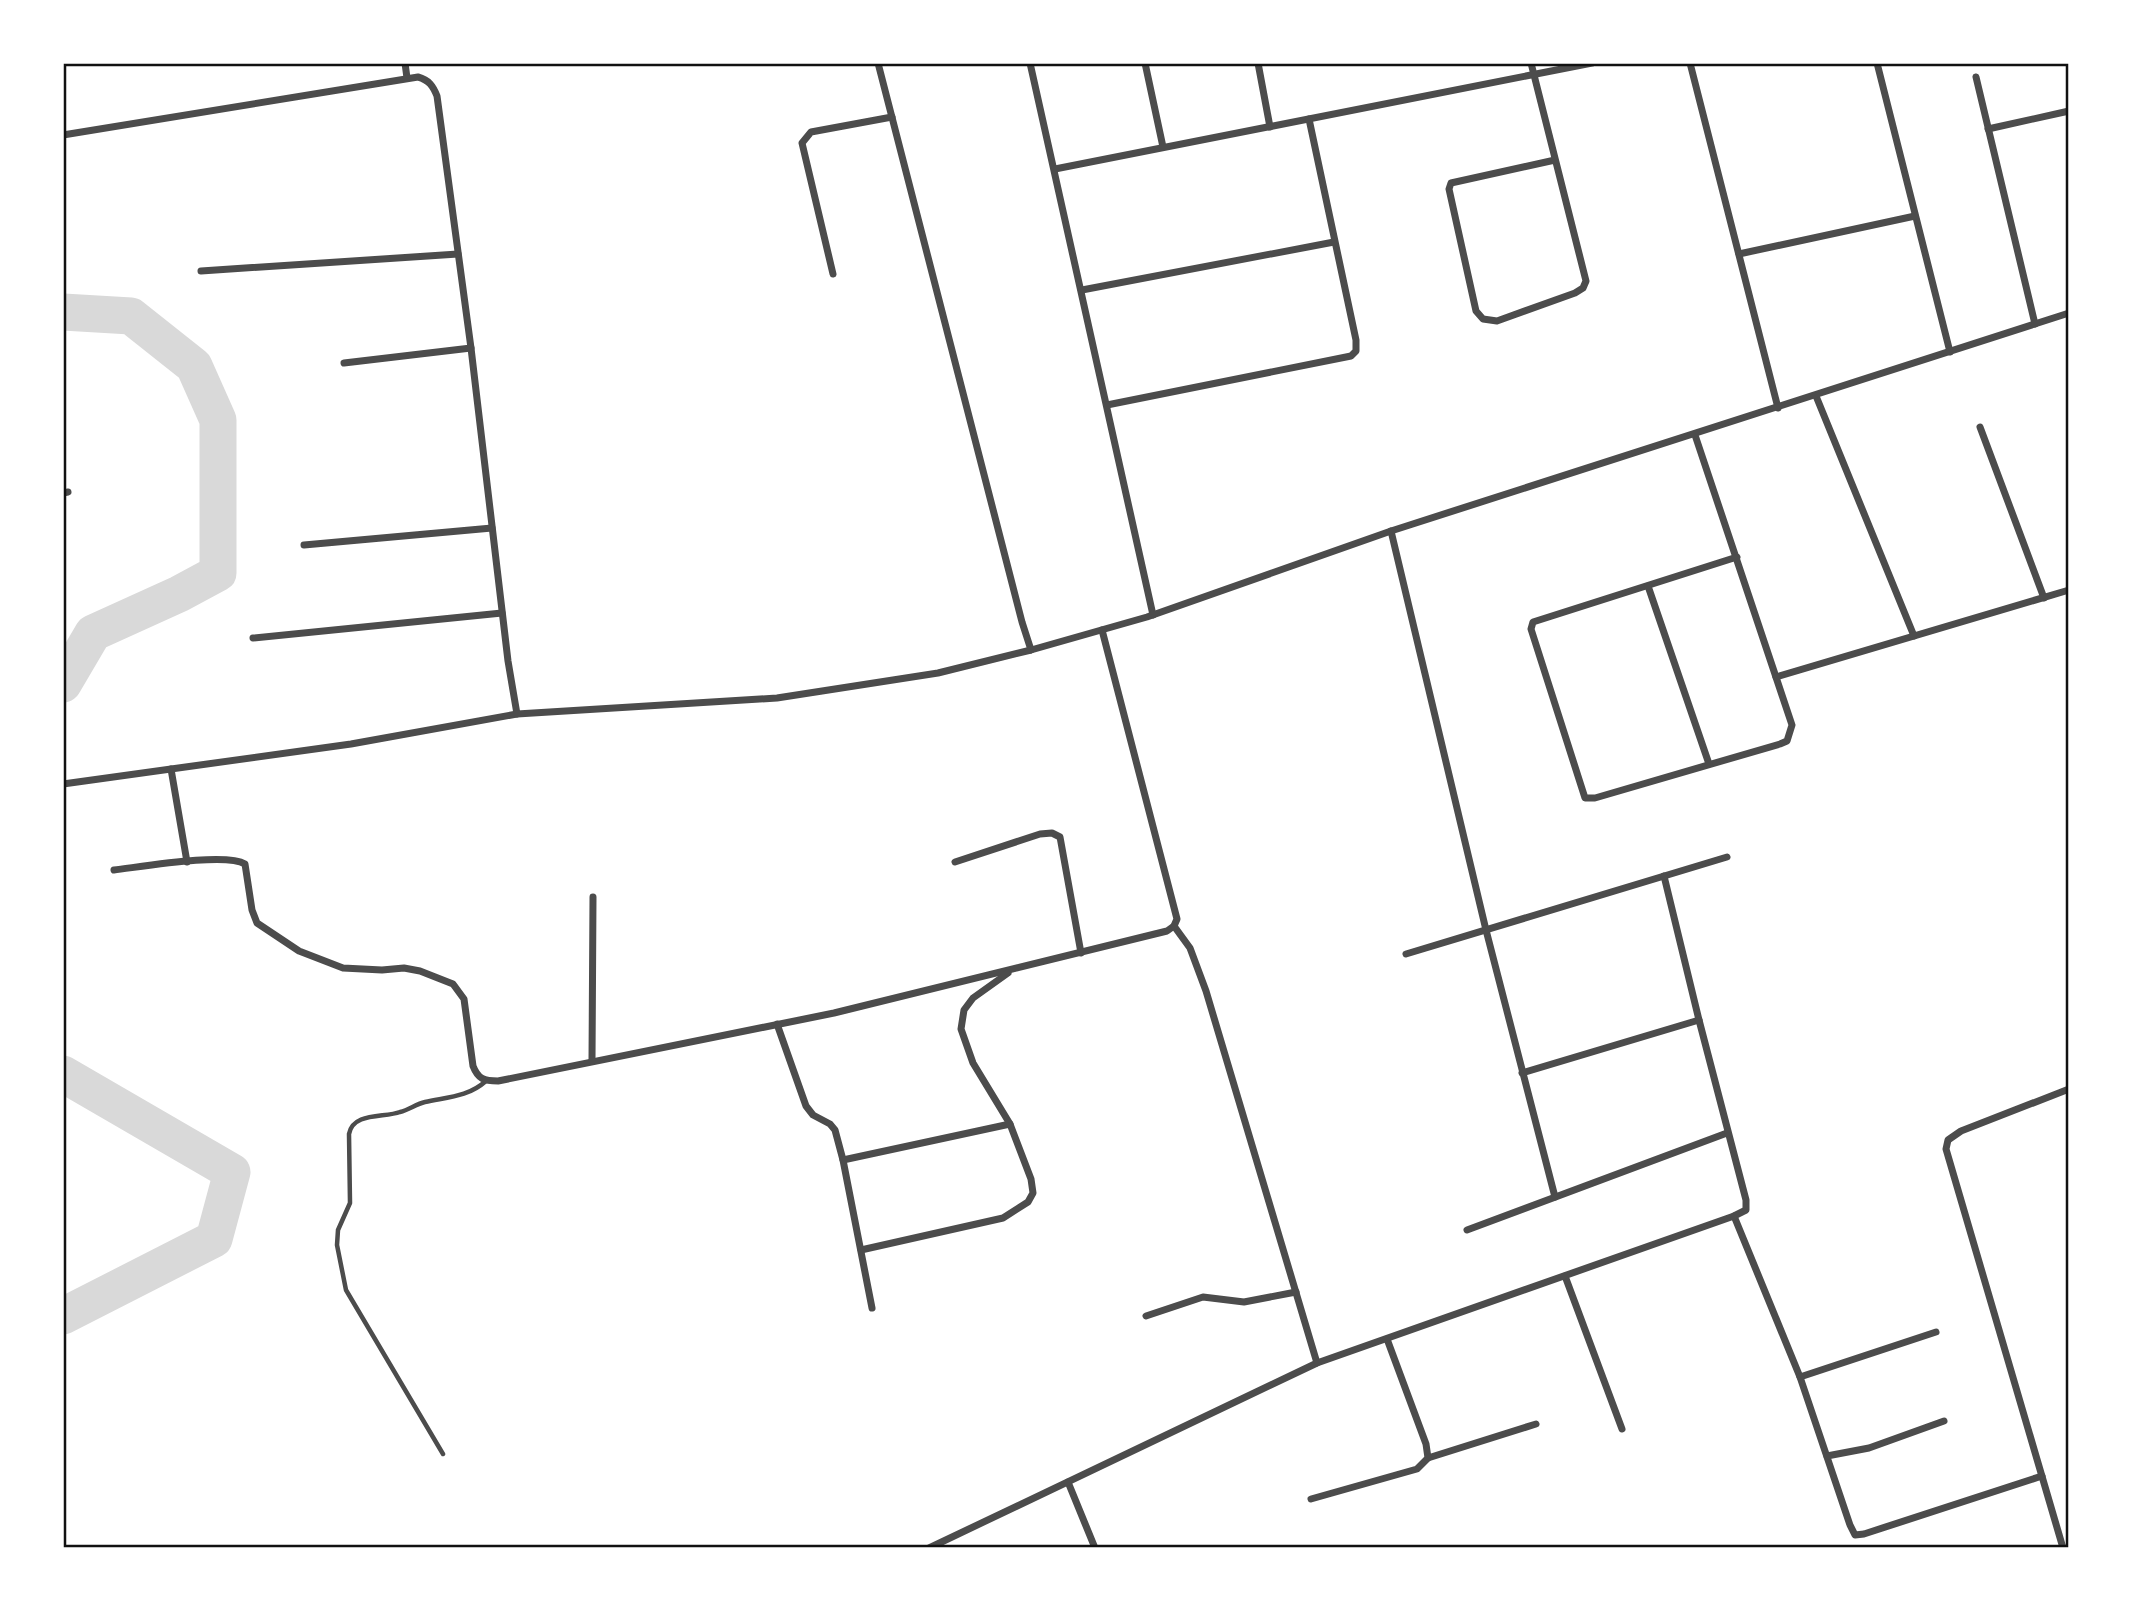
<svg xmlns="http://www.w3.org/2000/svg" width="2132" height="1611" viewBox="0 0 2132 1611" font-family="Barlow,sans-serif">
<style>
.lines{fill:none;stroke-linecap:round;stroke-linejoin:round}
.river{stroke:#d9d9d9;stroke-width:37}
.service{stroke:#4c4c4c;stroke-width:4.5}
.minor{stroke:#4c4c4c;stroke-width:7}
.neatline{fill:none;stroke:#111;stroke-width:2.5}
</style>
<rect width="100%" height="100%" fill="#fff"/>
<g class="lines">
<!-- river -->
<g class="river">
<path d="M63 312 131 316 194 366 218 420V573L179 594 93 633 63 684"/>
<path d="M63 1074 232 1172 214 1239 63 1316"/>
</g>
<!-- service -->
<path class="service" d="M443 1454 346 1290 337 1245 338 1230 350 1203 349 1134C353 1112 384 1118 400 1112 409 1110 416 1104 425 1102 448 1097 468 1097 486 1081"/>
<!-- minor -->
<g class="minor">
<path d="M405 63 407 78"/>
<path d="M878 63 1022 622 1031 650"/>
<path d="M1030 63 1153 615"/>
<path d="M1145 63 1163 147"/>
<path d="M1258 63 1270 127"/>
<path d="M1531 63 1586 281 1583 288 1575 293 1497 321 1483 319 1476 311 1449 189 1451 183 1555 160"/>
<path d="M1690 63 1778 408"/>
<path d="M1877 63 1950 352"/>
<path d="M1976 77 2035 324"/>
<path d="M1988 129 2069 111"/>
<path d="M63 135 418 77C429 80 433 86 437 96L471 348 508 661 517 714"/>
<path d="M1055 169 1592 63"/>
<path d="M1739 254 1915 216"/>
<path d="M201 271 458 254"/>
<path d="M833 274 802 143 811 132 892 117"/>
<path d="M1082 290 1334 242"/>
<path d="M344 363 471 348"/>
<path d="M1816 396 1914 636"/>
<path d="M1107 405 1351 356 1356 351V340L1309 119"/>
<path d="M1980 427 2044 598"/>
<path d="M1695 435 1792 725 1787 741 1780 744 1595 798H1585L1531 629 1533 622 1737 557"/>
<path d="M63 493 68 492"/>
<path d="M1391 531 1486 930 1555 1197"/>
<path d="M304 545 492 528"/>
<path d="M1648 586 1709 764"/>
<path d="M253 638 502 613"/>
<path d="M1776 677 2069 590"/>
<path d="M171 769 187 862"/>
<path d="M63 784 351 744 517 714 777 698 938 673 1031 650 1147 617 1391 531 2069 313"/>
<path d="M955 862 1040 834 1052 833 1060 837 1081 953"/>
<path d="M114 870C140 867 226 852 245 864L252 910 257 923 299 951 343 968 382 970 404 968 420 971 453 984 464 999 473 1066C478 1079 484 1081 498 1081L834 1013 1167 931 1174 926 1177 919 1102 630"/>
<path d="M1174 926 1190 948 1206 991 1317 1363"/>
<path d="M1406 954 1727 857"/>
<path d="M777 1024 806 1106 813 1115 830 1124 835 1130 843 1160 872 1308"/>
<path d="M592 1061 593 897"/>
<path d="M1522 1073 1699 1020"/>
<path d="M843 1160 1010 1124"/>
<path d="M1734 1216 1800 1377 1850 1525 1855 1535 1864 1534 2042 1476"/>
<path d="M1467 1230 1727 1133"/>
<path d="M861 1250 1003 1218 1028 1202 1033 1193 1031 1179 1010 1124 973 1063 961 1029 964 1010 973 998 1008 973"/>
<path d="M1565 1276 1622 1429"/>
<path d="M1146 1316 1203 1297 1244 1302 1296 1292"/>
<path d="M1800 1377 1936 1332"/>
<path d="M1827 1456 1869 1448 1944 1421"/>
<path d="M1428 1458 1536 1424"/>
<path d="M1068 1482 1095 1548"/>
<path d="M1311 1499 1417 1469 1428 1458 1426 1444 1387 1339"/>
<path d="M929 1548 1317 1363 1734 1216 1746 1210V1200L1699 1020 1664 876"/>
<path d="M2063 1548 1946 1149 1948 1140 1961 1131 2069 1089"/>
</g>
</g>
<!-- border -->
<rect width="2132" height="1611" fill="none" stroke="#ffffff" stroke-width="130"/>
<rect x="65" y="65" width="2002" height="1481" class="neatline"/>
</svg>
